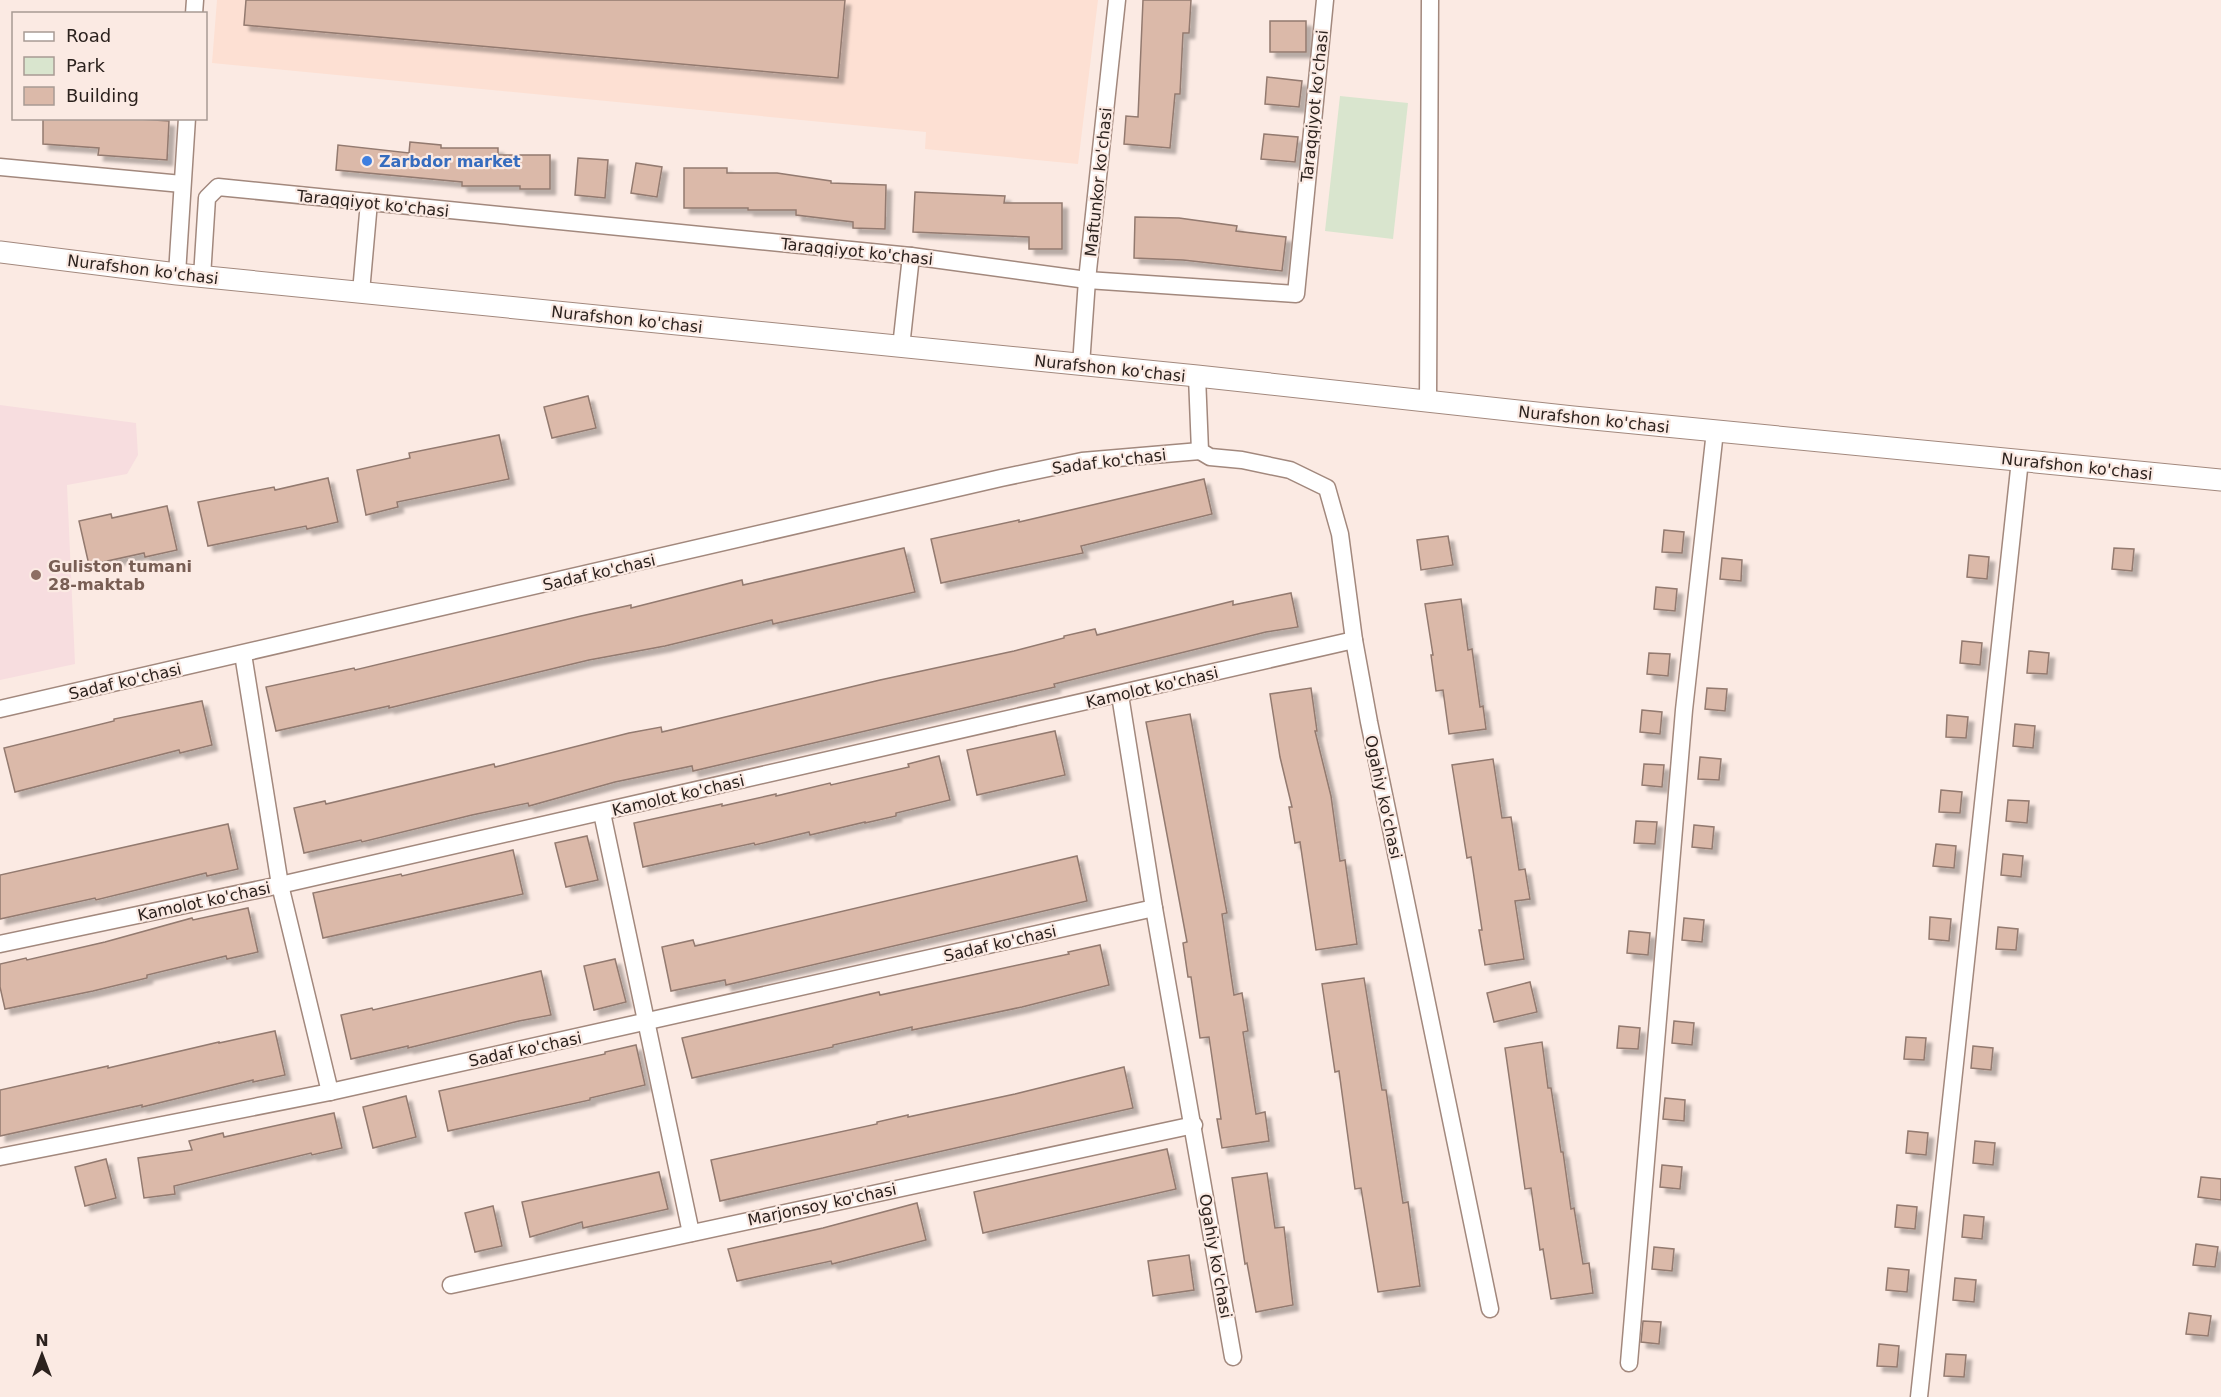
<svg xmlns="http://www.w3.org/2000/svg" width="2221" height="1397" viewBox="0 0 2221 1397" font-family="'DejaVu Sans',sans-serif">
<style>
.built{fill:#fde0d3}
.education{fill:#f7dddf}
.green{fill:#d9e5ce}
.building{fill:#dbb9a9;stroke:#937a6f;stroke-width:1.5;filter:url(#shadow)}
.lines{fill:none;stroke-linecap:round;stroke-linejoin:round}
.minor-casing{stroke:#a2887d;stroke-width:19}
.tertiary-casing{stroke:#a2887d;stroke-width:23}
.minor{stroke:#fff;stroke-width:16}
.tertiary{stroke:#fff;stroke-width:21}
.shop-dot{fill:#3f7fe0;stroke:#fbeae3;stroke-width:2}
.education-dot{fill:#8d6e63;stroke:#fbeae3;stroke-width:2}
.labels{text-anchor:middle;stroke-width:4.5;stroke-linejoin:round;paint-order:stroke}
.street-label{font-size:16px;fill:#2c221e;stroke:#fbeae3}
.shop-label{font-size:16px;font-weight:bold;fill:#366cbe;stroke:#fbeae3;text-anchor:start}
.education-label{font-size:16px;font-weight:bold;fill:#785e54;stroke:#fbeae3;text-anchor:start}
</style>
<defs>
<filter id="shadow"><feDropShadow dx="5.5" dy="5.5" stdDeviation="1.5" flood-color="#0004"/></filter>
</defs>
<rect width="100%" height="100%" fill="#fbeae3"/>
<!-- built -->
<path class="built" d="M217 0H1098L1078 164 925 149 926 132 212 63Z"/>
<!-- education -->
<path class="education" d="M0 405 136 423 138 455 127 474 67 485 75 664 0 680Z"/>
<!-- green -->
<path class="green" d="M1340 96 1408 103 1393 239 1325 231Z"/>
<!-- building -->
<g class="building">
<path d="M246 0H845L838 78 244 25Z"/>
<path d="M1143 0H1191L1189 33H1183L1180 94H1175L1170 148 1124 144 1126 116 1138 117Z"/>
<rect x="1270" y="21" width="36" height="31"/>
<path d="M1267 77 1302 81 1299 107 1265 104Z"/>
<path d="M43 118H124L169 121 167 160 98 155 99 148 43 144Z"/>
<path d="M1264 134 1298 137 1295 162 1261 159Z"/>
<path d="M410 142 441 145V148H498V155H550V189H520V186H462V182L336 170 338 145 409 153Z"/>
<path d="M578 158 608 160 605 198 575 195Z"/>
<path d="M636 163 662 167 657 197 631 193Z"/>
<path d="M684 168H727V173H777L831 181V183L886 185 885 229 853 228V222L796 215V210H748V208H684Z"/>
<path d="M915 192 1005 196 1004 203H1062V249H1029V237L913 232Z"/>
<path d="M1135 217 1179 218 1237 226 1236 231 1286 237 1282 271 1183 260 1134 258Z"/>
<path d="M588 396 596 428 552 438 544 407Z"/>
<path d="M499 435 509 479 397 502 398 507 366 515 357 470 410 458 409 453Z"/>
<path d="M328 478 338 522 307 529 306 526 208 546 198 502 274 487 275 490Z"/>
<path d="M1204 479 1212 514 1081 546 1083 553 941 583 931 539 1019 520V522Z"/>
<path d="M167 506 177 550 145 557 144 553 89 565 79 521 111 514 112 518Z"/>
<path d="M1664 530 1684 532 1682 553 1662 552Z"/>
<path d="M1448 536 1453 565 1421 570 1417 540Z"/>
<path d="M904 548 915 592 773 624 772 620 665 646 589 660 389 708V706L276 731 266 687 354 668 355 670 581 616 631 605V608L742 580 743 585Z"/>
<path d="M2114 548 2134 549 2132 571 2112 569Z"/>
<path d="M1969 555 1989 557 1987 579 1967 577Z"/>
<path d="M1722 558 1742 560 1741 581 1720 579Z"/>
<path d="M1656 587 1677 589 1675 611 1654 609Z"/>
<path d="M1291 593 1298 627 1266 632 1054 684 1055 687 999 700 693 771 692 766 615 782 529 806 528 803 472 815 362 842 361 840 304 853 294 808 325 801 326 804 494 764 495 767 629 733 661 727 662 732 880 680 1014 651 1064 638V636L1095 629 1097 635 1233 601V605Z"/>
<path d="M1461 599 1468 650 1472 649 1480 707 1483 706 1486 729 1449 734 1443 690 1436 691 1431 655H1433L1425 604Z"/>
<path d="M1962 641 1982 643 1980 665 1960 663Z"/>
<path d="M2029 651 2049 653 2047 674 2027 673Z"/>
<path d="M1649 653 1670 654 1668 676 1647 674Z"/>
<path d="M1311 688 1317 731H1315L1331 796 1340 861 1345 860 1357 944 1316 950 1300 842 1295 843 1289 807H1292L1280 757 1270 694Z"/>
<path d="M1707 688 1727 689 1725 711 1705 709Z"/>
<path d="M202 701 212 745 180 753 179 750 15 792 4 748 114 721V719Z"/>
<path d="M1642 710 1662 712 1660 734 1640 732Z"/>
<path d="M1190 714 1227 913 1222 914 1234 995 1242 993 1248 1031 1243 1032 1256 1114 1265 1112 1269 1141 1222 1148 1217 1119H1221L1209 1037 1200 1038 1191 977H1188L1183 943 1187 942 1146 722Z"/>
<path d="M1947 715 1968 717 1966 738 1946 737Z"/>
<path d="M2015 724 2035 726 2033 748 2013 746Z"/>
<path d="M1055 731 1065 775 977 795 967 750Z"/>
<path d="M939 756 950 800 896 813V816L865 823V822L810 835 809 832 755 845 754 843 643 867 634 823 722 804V806L776 794V796L830 783 831 785 909 767 908 764Z"/>
<path d="M1700 757 1721 759 1719 780 1698 779Z"/>
<path d="M1493 759 1502 818 1511 817 1519 870 1525 869 1530 899 1515 901 1524 959 1485 965 1479 930H1482L1471 857 1467 858 1452 765Z"/>
<path d="M1644 764 1664 765 1662 787 1642 785Z"/>
<path d="M1941 790 1962 792 1960 813 1939 812Z"/>
<path d="M2008 800 2029 801 2027 823 2006 821Z"/>
<path d="M1636 821 1657 822 1655 844 1634 843Z"/>
<path d="M228 824 238 869 207 876 206 873 96 900 95 898 0 919V875Z"/>
<path d="M1694 825 1714 827 1712 849 1692 847Z"/>
<path d="M587 836 598 880 566 887 555 843Z"/>
<path d="M1936 844 1956 846 1954 868 1933 866Z"/>
<path d="M513 850 523 894 323 938 313 893 401 874 402 876Z"/>
<path d="M2003 854 2023 856 2021 877 2001 875Z"/>
<path d="M1077 856 1087 901 726 985 725 980 671 991 662 947 693 940 695 946Z"/>
<path d="M248 908 258 952 227 959 226 956 147 975V978L93 991 5 1009 0 987V964L26 958 27 960 105 942 192 918 193 920Z"/>
<path d="M1930 917 1951 919 1949 941 1929 939Z"/>
<path d="M1684 918 1704 920 1702 942 1682 940Z"/>
<path d="M1998 927 2018 929 2016 950 1996 949Z"/>
<path d="M1629 931 1650 933 1648 955 1627 953Z"/>
<path d="M1100 945 1109 985 1022 1007 912 1030V1027L833 1045V1047L692 1078 682 1038 879 992 880 995 1069 954 1068 952Z"/>
<path d="M615 959 626 1002 594 1010 584 966Z"/>
<path d="M541 971 551 1015 519 1021 408 1048V1046L351 1059 341 1015 372 1008 373 1010Z"/>
<path d="M1364 978 1382 1090H1386L1403 1203 1408 1202 1420 1286 1378 1292 1361 1188 1355 1189 1339 1071 1335 1072 1322 984Z"/>
<path d="M1530 982 1537 1012 1494 1022 1487 993Z"/>
<path d="M1674 1021 1694 1023 1692 1045 1672 1043Z"/>
<path d="M1619 1026 1640 1028 1638 1049 1617 1048Z"/>
<path d="M275 1031 285 1075 253 1082V1080L142 1107V1105L0 1136V1090L108 1066V1068L219 1042V1043Z"/>
<path d="M1906 1037 1926 1038 1924 1060 1904 1059Z"/>
<path d="M1542 1042 1548 1088H1551L1561 1152H1563L1571 1209 1574 1208 1583 1264 1589 1263 1593 1293 1551 1299 1543 1249 1540 1250 1531 1188 1525 1189 1505 1048Z"/>
<path d="M636 1045 645 1085 590 1098V1100L448 1131 439 1091 605 1054V1052Z"/>
<path d="M1973 1046 1993 1048 1991 1070 1971 1068Z"/>
<path d="M1124 1067 1133 1108 720 1201 711 1160 877 1124V1122L908 1115V1117L1015 1094Z"/>
<path d="M406 1096 416 1137 373 1148 363 1107Z"/>
<path d="M1665 1098 1685 1100 1684 1121 1663 1119Z"/>
<path d="M334 1113 342 1148 312 1155 311 1153 174 1186 175 1194 144 1198 138 1158 192 1150 189 1141 223 1133 224 1137Z"/>
<path d="M1908 1131 1928 1133 1926 1155 1906 1153Z"/>
<path d="M1975 1141 1995 1143 1993 1165 1973 1163Z"/>
<path d="M1167 1149 1176 1189 983 1233 974 1192Z"/>
<path d="M106 1159 116 1198 85 1206 75 1167Z"/>
<path d="M1662 1165 1682 1167 1680 1189 1660 1187Z"/>
<path d="M659 1172 668 1209 583 1228 582 1222 530 1237 522 1202Z"/>
<path d="M1267 1173 1275 1228 1284 1227 1293 1305 1256 1312 1247 1263 1245 1264 1232 1178Z"/>
<path d="M2201 1177 2221 1179V1200L2198 1197Z"/>
<path d="M917 1203 926 1240 832 1264 831 1261 737 1281 728 1249 823 1228Z"/>
<path d="M1897 1205 1917 1207 1915 1229 1895 1227Z"/>
<path d="M493 1206 502 1246 475 1252 465 1213Z"/>
<path d="M1964 1215 1984 1217 1982 1239 1962 1237Z"/>
<path d="M2196 1244 2218 1247 2215 1267 2193 1265Z"/>
<path d="M1654 1247 1674 1249 1672 1271 1652 1269Z"/>
<path d="M1189 1255 1194 1290 1153 1296 1148 1261Z"/>
<path d="M1888 1268 1909 1270 1907 1292 1886 1290Z"/>
<path d="M1955 1278 1976 1280 1974 1302 1953 1300Z"/>
<path d="M2189 1313 2211 1316 2208 1336 2186 1334Z"/>
<path d="M1643 1321 1661 1322 1659 1344 1641 1342Z"/>
<path d="M1879 1344 1899 1346 1897 1367 1877 1366Z"/>
<path d="M1946 1354 1966 1355 1964 1377 1944 1376Z"/>
</g>
<g class="lines">
<defs>
<g id="minor">
<path d="M194 14 195 0"/>
<path d="M0 167 182 184"/>
<path d="M177 274 187 118"/>
<path d="M202 277 207 198 218 187 911 256 1087 280 1296 294 1325 0"/>
<path d="M361 292 369 202"/>
<path d="M901 347 911 256"/>
<path d="M1081 365 1087 280 1117 0"/>
<path d="M1197 376 1200 451 1210 457 1242 460 1290 470 1327 488 1340 534 1354 640 1369 722 1490 1309"/>
<path d="M1428 402 1430 0"/>
<path d="M243 654 280 885 330 1092"/>
<path d="M1120 695 1154 908 1233 1357"/>
<path d="M0 709 1001 478 1082 461 1200 451"/>
<path d="M602 813 691 1233"/>
<path d="M0 944 280 885 1354 640"/>
<path d="M0 1157 330 1092 1154 908"/>
<path d="M451 1285 1194 1125"/>
<path d="M1629 1363 1684 710 1715 431"/>
<path d="M1919 1397 2020 460"/>
</g>
<path id="tertiary" d="M0 252 177 274 1197 376 1573 417 2221 480"/>
</defs>
<!-- minor casing -->
<use href="#minor" class="minor-casing"/>
<!-- tertiary casing -->
<use href="#tertiary" class="tertiary-casing"/>
<!-- minor -->
<use href="#minor" class="minor"/>
<!-- tertiary -->
<use href="#tertiary" class="tertiary"/>
</g>
<!-- markers -->
<circle class="shop-dot" cx="367" cy="161" r="6"/>
<circle class="education-dot" cx="36" cy="575" r="6"/>
<g class="labels">
<!-- street labels -->
<g class="street-label">
<text transform="translate(1314 106) rotate(-84)" y="6">Taraqqiyot ko'chasi</text>
<text transform="translate(1098 182) rotate(-84)" y="6">Maftunkor ko'chasi</text>
<text transform="translate(373 203) rotate(6)" y="6">Taraqqiyot ko'chasi</text>
<text transform="translate(857 251) rotate(6)" y="6">Taraqqiyot ko'chasi</text>
<text transform="translate(143 269) rotate(7)" y="6">Nurafshon ko'chasi</text>
<text transform="translate(627 319) rotate(6)" y="6">Nurafshon ko'chasi</text>
<text transform="translate(1110 368) rotate(6)" y="6">Nurafshon ko'chasi</text>
<text transform="translate(1594 419) rotate(6)" y="6">Nurafshon ko'chasi</text>
<text transform="translate(1109 461) rotate(-7)" y="6">Sadaf ko'chasi</text>
<text transform="translate(2077 466) rotate(6)" y="6">Nurafshon ko'chasi</text>
<text transform="translate(599 572) rotate(-13)" y="6">Sadaf ko'chasi</text>
<text transform="translate(125 681) rotate(-13)" y="6">Sadaf ko'chasi</text>
<text transform="translate(1152 687) rotate(-13)" y="6">Kamolot ko'chasi</text>
<text transform="translate(678 795) rotate(-13)" y="6">Kamolot ko'chasi</text>
<text transform="translate(1384 797) rotate(78)" y="6">Ogahiy ko'chasi</text>
<text transform="translate(204 901) rotate(-12)" y="6">Kamolot ko'chasi</text>
<text transform="translate(1000 943) rotate(-13)" y="6">Sadaf ko'chasi</text>
<text transform="translate(525 1049) rotate(-12)" y="6">Sadaf ko'chasi</text>
<text transform="translate(822 1204) rotate(-12)" y="6">Marjonsoy ko'chasi</text>
<text transform="translate(1216 1256) rotate(80)" y="6">Ogahiy ko'chasi</text>
</g>
<!-- shop labels -->
<g class="shop-label">
<text x="379" y="167">Zarbdor market</text>
</g>
<!-- education labels -->
<g class="education-label">
<text x="48" y="572">Guliston tumani<tspan x="48" dy="18">28-maktab</tspan></text>
</g>
</g>
<!-- legend -->
<rect x="12" y="12" width="195" height="108" fill="#fbeae3" stroke="#a89a94" stroke-width="1.5"/>
<rect x="24" y="32" width="30" height="9" fill="#ffffff" stroke="#a89a94" stroke-width="1.5"/>
<text x="66" y="42" font-size="18" fill="#2c221e">Road</text>
<rect x="24" y="57" width="30" height="18" fill="#d9e5ce" stroke="#a89a94" stroke-width="1.5"/>
<text x="66" y="72" font-size="18" fill="#2c221e">Park</text>
<rect x="24" y="87" width="30" height="18" fill="#dbb9a9" stroke="#a89a94" stroke-width="1.5"/>
<text x="66" y="102" font-size="18" fill="#2c221e">Building</text>
<!-- north arrow -->
<g transform="translate(42 1355)" stroke="#fbeae3" stroke-width="4.5" paint-order="stroke">
<path d="M0-4.5L10 22L0 15L-10 22Z" fill="#2c221e"/>
<text y="-9" font-size="16" font-weight="bold" text-anchor="middle" fill="#2c221e">N</text>
</g>
</svg>
